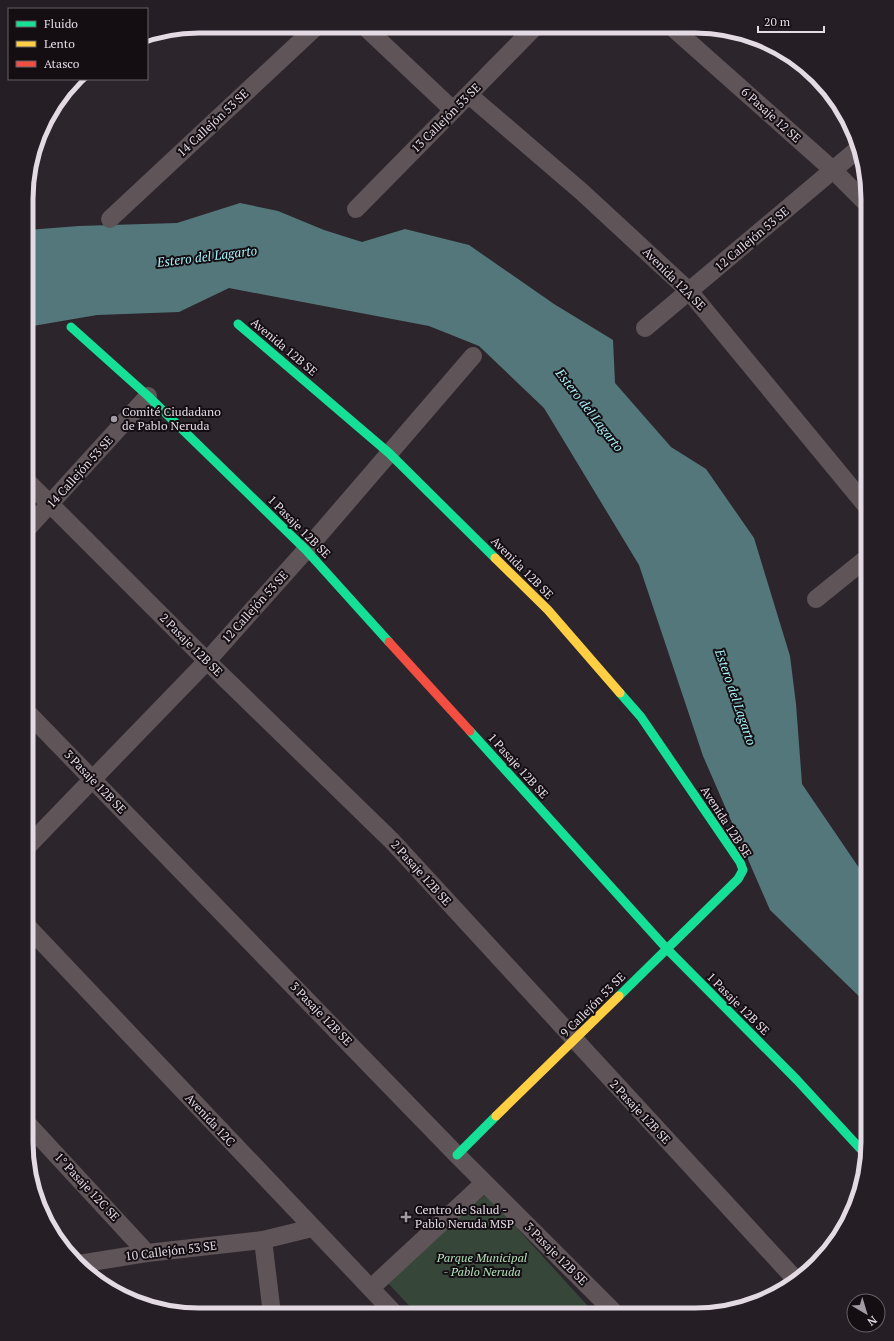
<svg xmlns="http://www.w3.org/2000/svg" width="894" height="1341" viewBox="0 0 894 1341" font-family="'PT Serif',serif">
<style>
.green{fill:#364739}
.water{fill:#53777b}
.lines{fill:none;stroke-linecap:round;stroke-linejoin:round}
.street{stroke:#5f5457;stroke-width:18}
.fast{stroke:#16e098;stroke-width:9}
.slow{stroke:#ffcf43;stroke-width:9}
.jam{stroke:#f24e42;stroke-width:9}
.poi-dot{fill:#a39ba3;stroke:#140e13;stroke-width:1.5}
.labels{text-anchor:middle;stroke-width:4;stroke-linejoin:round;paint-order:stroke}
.street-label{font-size:12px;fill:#e3dae3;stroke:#140e13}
.poi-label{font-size:12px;fill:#e3dae3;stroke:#140e13;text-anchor:start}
.park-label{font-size:12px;font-style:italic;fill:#b1e1b9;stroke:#140e13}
.water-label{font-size:13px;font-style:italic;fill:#a8f3fb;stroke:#140e13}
.rim{fill:none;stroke:#e3dae3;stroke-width:5}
</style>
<rect width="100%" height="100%" fill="#2c262c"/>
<path class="green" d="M486,1194L596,1315L417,1314L387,1282Z"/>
<path class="water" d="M240,203L278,211L324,230L362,242L405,229L469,245L554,304L613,340L615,383L671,447L706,469L754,538L790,656L796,704L802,784L868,881V1005L770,910L703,756L639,565L544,408L479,346L429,326L229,288L179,312L97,315L27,327V230L79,226L177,223Z"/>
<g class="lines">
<g class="street">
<path d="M364,26L453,110"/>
<path d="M672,27L834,171L868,205"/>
<path d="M469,95L582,192L689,291L868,508"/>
<path d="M356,209L535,27"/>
<path d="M110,219L317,26"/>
<path d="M645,328L858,149"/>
<path d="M27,481L207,661L392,841L797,1281"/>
<path d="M27,529L148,396"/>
<path d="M816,599L868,557"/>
<path d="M27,712L457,1155L617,1315"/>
<path d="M26,848L207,661L306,550L473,356"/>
<path d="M26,925L395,1314"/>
<path d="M26,1122L147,1253"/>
<path d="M263,1240L272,1314"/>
<path d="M79,1264L147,1253L263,1240L312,1228"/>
<path d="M371,1288L484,1183"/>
</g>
<g class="fast">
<path d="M238,324L389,453L495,558"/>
<path d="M71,327L148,396L306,550L389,642"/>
<path d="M470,731L667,949L797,1080L867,1156"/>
<path d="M619,996L738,879L743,870L740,862L641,717L620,693"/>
<path d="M457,1155L496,1116"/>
</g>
<g class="slow">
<path d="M495,558L548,610L620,693"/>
<path d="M496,1116L619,996"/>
</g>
<path class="jam" d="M389,642L470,731"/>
</g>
<g class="poi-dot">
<circle cx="114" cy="419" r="4"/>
<path d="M404 1211h4v4h4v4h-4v4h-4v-4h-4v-4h4z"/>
</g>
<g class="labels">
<g class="street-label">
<text transform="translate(771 115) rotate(42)" y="4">6 Pasaje 12 SE</text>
<text transform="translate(446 118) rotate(-45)" y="4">13 Callejón 53 SE</text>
<text transform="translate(213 123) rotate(-43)" y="4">14 Callejón 53 SE</text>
<text transform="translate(752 239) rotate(-40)" y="4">12 Callejón 53 SE</text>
<text transform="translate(674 279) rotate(45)" y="4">Avenida 12A SE</text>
<text transform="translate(284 347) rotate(40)" y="4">Avenida 12B SE</text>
<text transform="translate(80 472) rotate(-48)" y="4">14 Callejón 53 SE</text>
<text transform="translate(299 527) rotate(45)" y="4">1 Pasaje 12B SE</text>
<text transform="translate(522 568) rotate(45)" y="4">Avenida 12B SE</text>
<text transform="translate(255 607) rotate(-48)" y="4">12 Callejón 53 SE</text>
<text transform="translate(191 645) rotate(45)" y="4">2 Pasaje 12B SE</text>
<text transform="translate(518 766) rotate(48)" y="4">1 Pasaje 12B SE</text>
<text transform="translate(95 782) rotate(46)" y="4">3 Pasaje 12B SE</text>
<text transform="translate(726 822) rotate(57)" y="4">Avenida 12B SE</text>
<text transform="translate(421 873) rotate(48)" y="4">2 Pasaje 12B SE</text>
<text transform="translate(738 1004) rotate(45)" y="4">1 Pasaje 12B SE</text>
<text transform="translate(593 1005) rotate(-45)" y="4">9 Callejón 53 SE</text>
<text transform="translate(321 1014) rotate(46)" y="4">3 Pasaje 12B SE</text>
<text transform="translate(640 1112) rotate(47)" y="4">2 Pasaje 12B SE</text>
<text transform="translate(210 1120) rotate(47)" y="4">Avenida 12C</text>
<text transform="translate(87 1187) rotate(47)" y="4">1° Pasaje 12C SE</text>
<text transform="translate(171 1251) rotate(-7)" y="4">10 Callejón 53 SE</text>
<text transform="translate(556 1254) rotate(45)" y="4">3 Pasaje 12B SE</text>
</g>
<g class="poi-label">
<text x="122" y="416">Comité Ciudadano<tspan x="122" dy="14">de Pablo Neruda</tspan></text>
<text x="415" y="1214">Centro de Salud -<tspan x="415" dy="14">Pablo Neruda MSP</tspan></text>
</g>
<g class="park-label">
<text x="482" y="1262">Parque Municipal<tspan x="482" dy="14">- Pablo Neruda</tspan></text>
</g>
<g class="water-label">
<text transform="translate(207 256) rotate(-7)" y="5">Estero del Lagarto</text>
<text transform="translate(590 410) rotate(52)" y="5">Estero del Lagarto</text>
<text transform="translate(736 697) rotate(71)" y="5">Estero del Lagarto</text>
</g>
</g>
<path d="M0 0H894V1341H0ZM199 33H695A166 166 0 0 1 861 199V1142A166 166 0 0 1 695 1308H199A166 166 0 0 1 33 1142V199A166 166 0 0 1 199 33Z" fill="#251e24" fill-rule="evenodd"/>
<path class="rim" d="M199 33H695A166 166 0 0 1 861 199V1142A166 166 0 0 1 695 1308H199A166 166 0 0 1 33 1142V199A166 166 0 0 1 199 33Z"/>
<rect x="8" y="8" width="140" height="72" fill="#140e13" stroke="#676066"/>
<rect x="16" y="21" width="20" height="6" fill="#16e098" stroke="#676066"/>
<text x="44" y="28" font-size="12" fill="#e3dae3">Fluido</text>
<rect x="16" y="41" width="20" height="6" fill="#ffcf43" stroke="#676066"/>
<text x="44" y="48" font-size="12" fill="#e3dae3">Lento</text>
<rect x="16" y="61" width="20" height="6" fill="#f24e42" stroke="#676066"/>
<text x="44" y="68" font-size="12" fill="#e3dae3">Atasco</text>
<g transform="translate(866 1313) rotate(142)"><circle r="19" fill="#140e13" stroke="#676066"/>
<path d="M0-3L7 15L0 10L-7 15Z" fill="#a39ba3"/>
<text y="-6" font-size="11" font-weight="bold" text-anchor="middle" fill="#e3dae3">N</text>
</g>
<path d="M758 26v6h66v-6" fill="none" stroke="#e3dae3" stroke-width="2"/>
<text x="764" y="26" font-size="12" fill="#e3dae3" stroke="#140e13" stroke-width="3" paint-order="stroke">20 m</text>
</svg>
